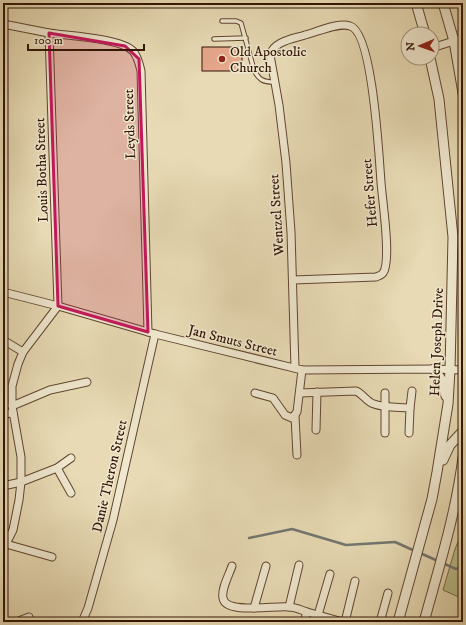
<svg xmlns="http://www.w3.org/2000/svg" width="466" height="625" viewBox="0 0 466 625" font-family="'IM FELL DW Pica',serif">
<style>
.green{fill:#babe8a;stroke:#766a48}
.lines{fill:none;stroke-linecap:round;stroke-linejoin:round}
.stream{stroke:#737671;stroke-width:2.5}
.building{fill:#e6a78b;stroke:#331505}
.service-casing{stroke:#604631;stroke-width:5.5}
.minor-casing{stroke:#604631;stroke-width:9}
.tertiary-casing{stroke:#604631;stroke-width:11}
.service{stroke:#efe7ce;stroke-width:3.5}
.minor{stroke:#efe7ce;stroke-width:7}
.tertiary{stroke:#efe7ce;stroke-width:9}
.marked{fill:#c2185b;fill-opacity:0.2;stroke:#c2185b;stroke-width:3;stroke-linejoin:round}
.poi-dot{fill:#8f2418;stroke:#efe7ce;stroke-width:1.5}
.labels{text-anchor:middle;stroke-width:3;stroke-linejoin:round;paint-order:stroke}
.poi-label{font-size:14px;fill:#331505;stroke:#efe7ce;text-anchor:start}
.street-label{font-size:14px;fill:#331505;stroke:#efe7ce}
</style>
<rect width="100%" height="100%" fill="#e7dab4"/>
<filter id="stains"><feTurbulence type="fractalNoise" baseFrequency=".005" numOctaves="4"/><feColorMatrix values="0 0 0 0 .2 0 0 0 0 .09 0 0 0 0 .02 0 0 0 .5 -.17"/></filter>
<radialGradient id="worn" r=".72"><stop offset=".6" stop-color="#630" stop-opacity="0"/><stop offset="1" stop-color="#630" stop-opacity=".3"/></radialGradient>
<path class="green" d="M463,530V599L443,590L455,549Z"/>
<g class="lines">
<g class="stream">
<path d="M249,538L292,529L346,545L395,542L415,551"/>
<path d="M420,553L456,569L463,567"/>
</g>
</g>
<rect class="building" x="202" y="47" width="40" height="24"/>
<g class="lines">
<defs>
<g id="service">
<path d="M222,21H236L241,23L254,70C259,80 263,82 274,82"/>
<path d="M214,39L246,38"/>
</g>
<g id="minor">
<path d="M3,24C18,27 33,30 49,33C68,36 120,38 133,51C138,57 139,63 141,71L148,332"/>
<path d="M432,48L463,38"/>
<path d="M293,280L376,277C378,276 382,275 383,273C392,261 382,199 381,182C379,158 373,32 350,26C338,22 317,32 305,35C293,39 274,41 270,55L279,105L286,163L291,232L295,368"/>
<path d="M3,292L58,306L155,334L302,370L434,369L463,370"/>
<path d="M3,340L23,352"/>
<path d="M255,393L273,398L285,415L292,418L297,412L302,370"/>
<path d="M300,393L356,391C363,394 367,402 374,404C385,408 399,407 410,408L409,433"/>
<path d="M12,406L50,390L87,382"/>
<path d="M410,408L412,391"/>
<path d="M3,414L13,413"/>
<path d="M295,416L297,455"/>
<path d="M316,430L317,392"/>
<path d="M385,433V393"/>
<path d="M57,468L71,493"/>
<path d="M3,486L21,482L57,468L71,458"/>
<path d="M6,544L52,557"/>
<path d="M3,550L13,530L19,500L21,482V457L12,406V386L18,364L23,352L58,306L49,33"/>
<path d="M232,566C229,575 221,589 223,598C225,615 277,605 289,607C295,607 301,610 307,612"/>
<path d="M289,607L299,565"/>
<path d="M254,608L266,566"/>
<path d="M318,615L330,574"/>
<path d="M3,621L10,622"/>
<path d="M16,622L29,617"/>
<path d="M82,622L88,608L113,520L155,334"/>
<path d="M304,622L307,612L343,622"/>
<path d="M345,622L355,581"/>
<path d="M380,622L388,593"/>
</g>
<g id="tertiary">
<path d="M416,3L425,34"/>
<path d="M443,3L454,41L463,93"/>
<path d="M434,369L441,379L446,396"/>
<path d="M443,460L450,445L463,431"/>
<path d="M398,622L432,499L437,472L448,404L450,370L453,237L439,99L430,58"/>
<path d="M424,622C439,567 456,513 463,457"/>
</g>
</defs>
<use href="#service" class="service-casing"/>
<use href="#minor" class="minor-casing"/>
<use href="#tertiary" class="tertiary-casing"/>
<use href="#service" class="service"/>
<use href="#minor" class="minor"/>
<use href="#tertiary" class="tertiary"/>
</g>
<path class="marked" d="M49,33L125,46L139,59L148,332L58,306Z"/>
<circle class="poi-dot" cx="222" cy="59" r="4"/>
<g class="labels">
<g class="poi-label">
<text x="230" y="56">Old Apostolic<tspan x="230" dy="16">Church</tspan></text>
</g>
<g class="street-label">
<text transform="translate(129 124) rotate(-92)" y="5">Leyds Street</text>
<text transform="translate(41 170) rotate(-92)" y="5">Louis Botha Street</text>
<text transform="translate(369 193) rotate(-95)" y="5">Hefer Street</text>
<text transform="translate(276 215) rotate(-94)" y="5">Wentzel Street</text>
<text transform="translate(233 340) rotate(14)" y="5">Jan Smuts Street</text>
<text transform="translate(436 342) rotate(-88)" y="5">Helen Joseph Drive</text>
<text transform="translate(109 476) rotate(-77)" y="5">Danie Theron Street</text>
</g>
</g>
<rect width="466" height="625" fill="none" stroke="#e7dab4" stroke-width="16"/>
<rect x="4" y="4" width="458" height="617" fill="none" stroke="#331505" stroke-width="2"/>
<rect x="8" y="8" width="450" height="609" fill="none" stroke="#331505"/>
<g transform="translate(420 46) rotate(268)"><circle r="19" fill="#efe7ce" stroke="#a4937e"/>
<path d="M0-3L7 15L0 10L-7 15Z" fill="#8f2418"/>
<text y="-6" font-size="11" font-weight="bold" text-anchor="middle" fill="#331505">N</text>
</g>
<path d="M28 44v6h116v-6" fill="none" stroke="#331505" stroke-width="2"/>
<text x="34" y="44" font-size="12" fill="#331505" stroke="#efe7ce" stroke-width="3" paint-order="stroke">100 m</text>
<rect width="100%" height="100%" filter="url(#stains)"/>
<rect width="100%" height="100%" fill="url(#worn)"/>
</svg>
